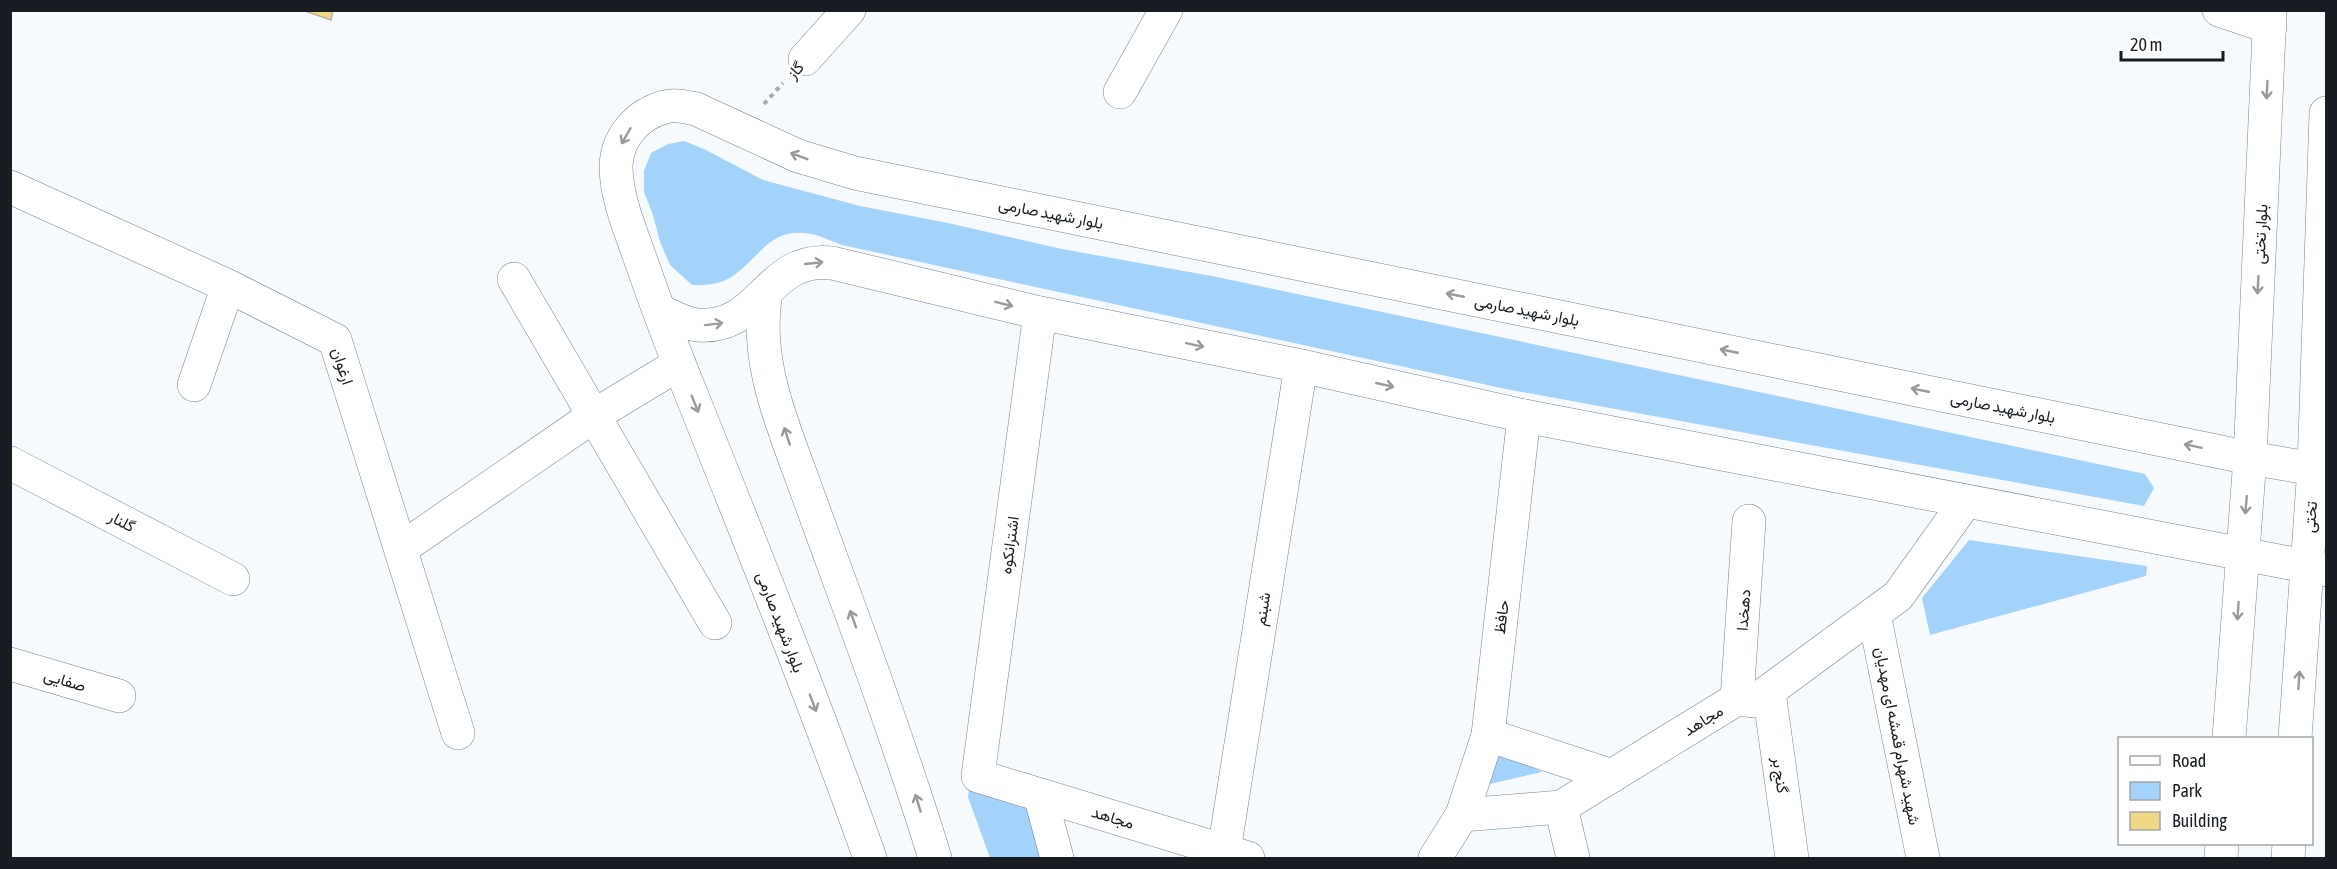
<svg xmlns="http://www.w3.org/2000/svg" width="2337" height="869" viewBox="0 0 2337 869" font-family="'Asap Condensed',Vazirmatn,sans-serif">
<style>
.green{fill:#a3d2fa}
.building{fill:#f0d885;stroke:#bbb5a1;stroke-width:1.5}
.lines{fill:none;stroke-linecap:round;stroke-linejoin:round}
.minor-casing{stroke:#738391;stroke-width:34}
.secondary-casing{stroke:#738391;stroke-width:34}
.path{stroke:#a7acb0;stroke-width:4;stroke-dasharray:4.5 4.5;stroke-linecap:butt}
.minor{stroke:#fff;stroke-width:33}
.secondary{stroke:#fff;stroke-width:33}
.oneway{stroke:#97999c}
.labels{text-anchor:middle;stroke-width:6;stroke-linejoin:round;paint-order:stroke}
.street-label{font-size:16px;fill:#171d23;stroke:#fff}
</style>
<rect width="100%" height="100%" fill="#f6fafd"/>
<g class="green">
<path d="M684,141L704,149L763,180L860,206L948,223L1062,249L1217,277L2145,474L2154,488L2144,506L1506,389L842,245C834,242 825,238 816,235C768,223 761,260 728,279C716,285 705,285 692,285L670,265L660,242L653,215L644,192V171L651,153L668,144Z"/>
<path d="M1969,540L2147,566L2146,576L1930,635L1922,598Z"/>
<path d="M1497,750L1542,772L1485,785Z"/>
<path d="M970,781L1024,797L1047,858H990L968,797Z"/>
</g>
<path class="building" d="M302,10H333L331,20Z"/>
<g class="lines">
<defs>
<g id="minor">
<path d="M2219,10L2270,27"/>
<path d="M805,59L849,10"/>
<path d="M1120,92L1166,10"/>
<path d="M10,187L228,286L335,340L458,733"/>
<path d="M514,279L715,623"/>
<path d="M1040,313L978,776L1248,858"/>
<path d="M194,385L228,286"/>
<path d="M10,463L233,579"/>
<path d="M402,548L595,415L679,364"/>
<path d="M1874,614L1923,858"/>
<path d="M10,664L119,696"/>
<path d="M1769,692L1792,858"/>
<path d="M1737,699L1749,521"/>
<path d="M1488,735L1612,776"/>
<path d="M1040,795L1057,858"/>
<path d="M1561,807L1573,858"/>
<path d="M1462,815L1488,735L1524,416"/>
<path d="M1224,851L1301,366"/>
<path d="M1435,858L1462,815L1561,807L1737,699L1755,701L1898,596L1966,501"/>
</g>
<g id="secondary">
<path d="M766,292C754,358 781,421 803,481C817,520 831,558 845,596C877,683 908,770 935,858"/>
<path d="M659,310C671,316 684,324 698,325C762,330 767,255 832,263L1040,313L1301,366L1524,416L2326,570"/>
<path d="M2229,738L2250,458L2270,10"/>
<path d="M2295,738L2314,468L2326,113"/>
<path d="M870,858C816,706 756,556 696,406C676,357 657,307 640,258C630,229 616,197 616,166C617,137 638,114 665,107C675,104 686,107 696,109L798,156L855,173L2250,458L2326,471"/>
<path d="M2221,858L2222,844"/>
<path d="M2288,858L2289,844"/>
</g>
</defs>
<use href="#minor" class="minor-casing"/>
<use href="#secondary" class="secondary-casing"/>
<path class="path" d="M764,104L783,83"/>
<use href="#minor" class="minor"/>
<use href="#secondary" class="secondary"/>
</g>
<defs><path id="oneway-shaft" d="M-6 0H5M1.5-3L5.5 0L1.5 3" fill="none" stroke-width="1.6" stroke-linecap="round" stroke-linejoin="round" transform="scale(1.5)"/></defs>
<g class="oneway">
<use href="#oneway-shaft" transform="translate(2267 90) rotate(93)"/>
<use href="#oneway-shaft" transform="translate(626 136) rotate(120)"/>
<use href="#oneway-shaft" transform="translate(799 156) rotate(-159)"/>
<use href="#oneway-shaft" transform="translate(814 263) rotate(-6)"/>
<use href="#oneway-shaft" transform="translate(2258 285) rotate(93)"/>
<use href="#oneway-shaft" transform="translate(1455 295) rotate(-169)"/>
<use href="#oneway-shaft" transform="translate(1004 304) rotate(14)"/>
<use href="#oneway-shaft" transform="translate(714 324) rotate(-7)"/>
<use href="#oneway-shaft" transform="translate(1195 345) rotate(12)"/>
<use href="#oneway-shaft" transform="translate(1729 351) rotate(-169)"/>
<use href="#oneway-shaft" transform="translate(1385 385) rotate(13)"/>
<use href="#oneway-shaft" transform="translate(1920 390) rotate(-169)"/>
<use href="#oneway-shaft" transform="translate(695 404) rotate(68)"/>
<use href="#oneway-shaft" transform="translate(787 436) rotate(-108)"/>
<use href="#oneway-shaft" transform="translate(2193 446) rotate(-168)"/>
<use href="#oneway-shaft" transform="translate(2246 505) rotate(95)"/>
<use href="#oneway-shaft" transform="translate(2238 611) rotate(94)"/>
<use href="#oneway-shaft" transform="translate(853 619) rotate(-110)"/>
<use href="#oneway-shaft" transform="translate(2299 680) rotate(-86)"/>
<use href="#oneway-shaft" transform="translate(813 703) rotate(69)"/>
<use href="#oneway-shaft" transform="translate(918 803) rotate(-107)"/>
</g>
<g class="labels">
<g class="street-label">
<text transform="translate(795 70) rotate(-48)" y="6">گاز</text>
<text transform="translate(1051 213) rotate(11)" y="6">بلوار شهید صارمی</text>
<text transform="translate(2260 234) rotate(-87)" y="6">بلوار تختی</text>
<text transform="translate(1527 310) rotate(11)" y="6">بلوار شهید صارمی</text>
<text transform="translate(343 366) rotate(72)" y="6">ارغوان</text>
<text transform="translate(2003 407) rotate(11)" y="6">بلوار شهید صارمی</text>
<text transform="translate(2310 517) rotate(-86)" y="6">تختی</text>
<text transform="translate(122 521) rotate(28)" y="6">گلنار</text>
<text transform="translate(1009 545) rotate(-82)" y="6">اشترانکوه</text>
<text transform="translate(1262 609) rotate(-81)" y="6">شبنم</text>
<text transform="translate(1743 610) rotate(-86)" y="6">دهخدا</text>
<text transform="translate(1501 617) rotate(-83)" y="6">حافظ</text>
<text transform="translate(781 622) rotate(69)" y="6">بلوار شهید صارمی</text>
<text transform="translate(65 680) rotate(17)" y="6">صفایی</text>
<text transform="translate(1703 720) rotate(-32)" y="6">مجاهد</text>
<text transform="translate(1898 736) rotate(79)" y="6">شهید شهرام قمشه ای مهدیان</text>
<text transform="translate(1781 775) rotate(82)" y="6">گنج بر</text>
<text transform="translate(1113 817) rotate(17)" y="6">مجاهد</text>
</g>
</g>
<rect width="2337" height="869" fill="none" stroke="#171d23" stroke-width="24"/>
<rect x="2118" y="737" width="195" height="108" fill="#ffffff" stroke="#a2a5a7" stroke-width="1.5"/>
<rect x="2130" y="756" width="30" height="9" fill="#ffffff" stroke="#a2a5a7" stroke-width="1.5"/>
<text x="2172" y="767" font-size="18" fill="#171d23">Road</text>
<rect x="2130" y="782" width="30" height="18" fill="#a3d2fa" stroke="#a2a5a7" stroke-width="1.5"/>
<text x="2172" y="797" font-size="18" fill="#171d23">Park</text>
<rect x="2130" y="812" width="30" height="18" fill="#f0d885" stroke="#a2a5a7" stroke-width="1.5"/>
<text x="2172" y="827" font-size="18" fill="#171d23">Building</text>
<path d="M2121 51v9h102v-9" fill="none" stroke="#171d23" stroke-width="3"/>
<text x="2130" y="51" font-size="18" fill="#171d23" stroke="#ffffff" stroke-width="4.5" paint-order="stroke">20 m</text>
</svg>
